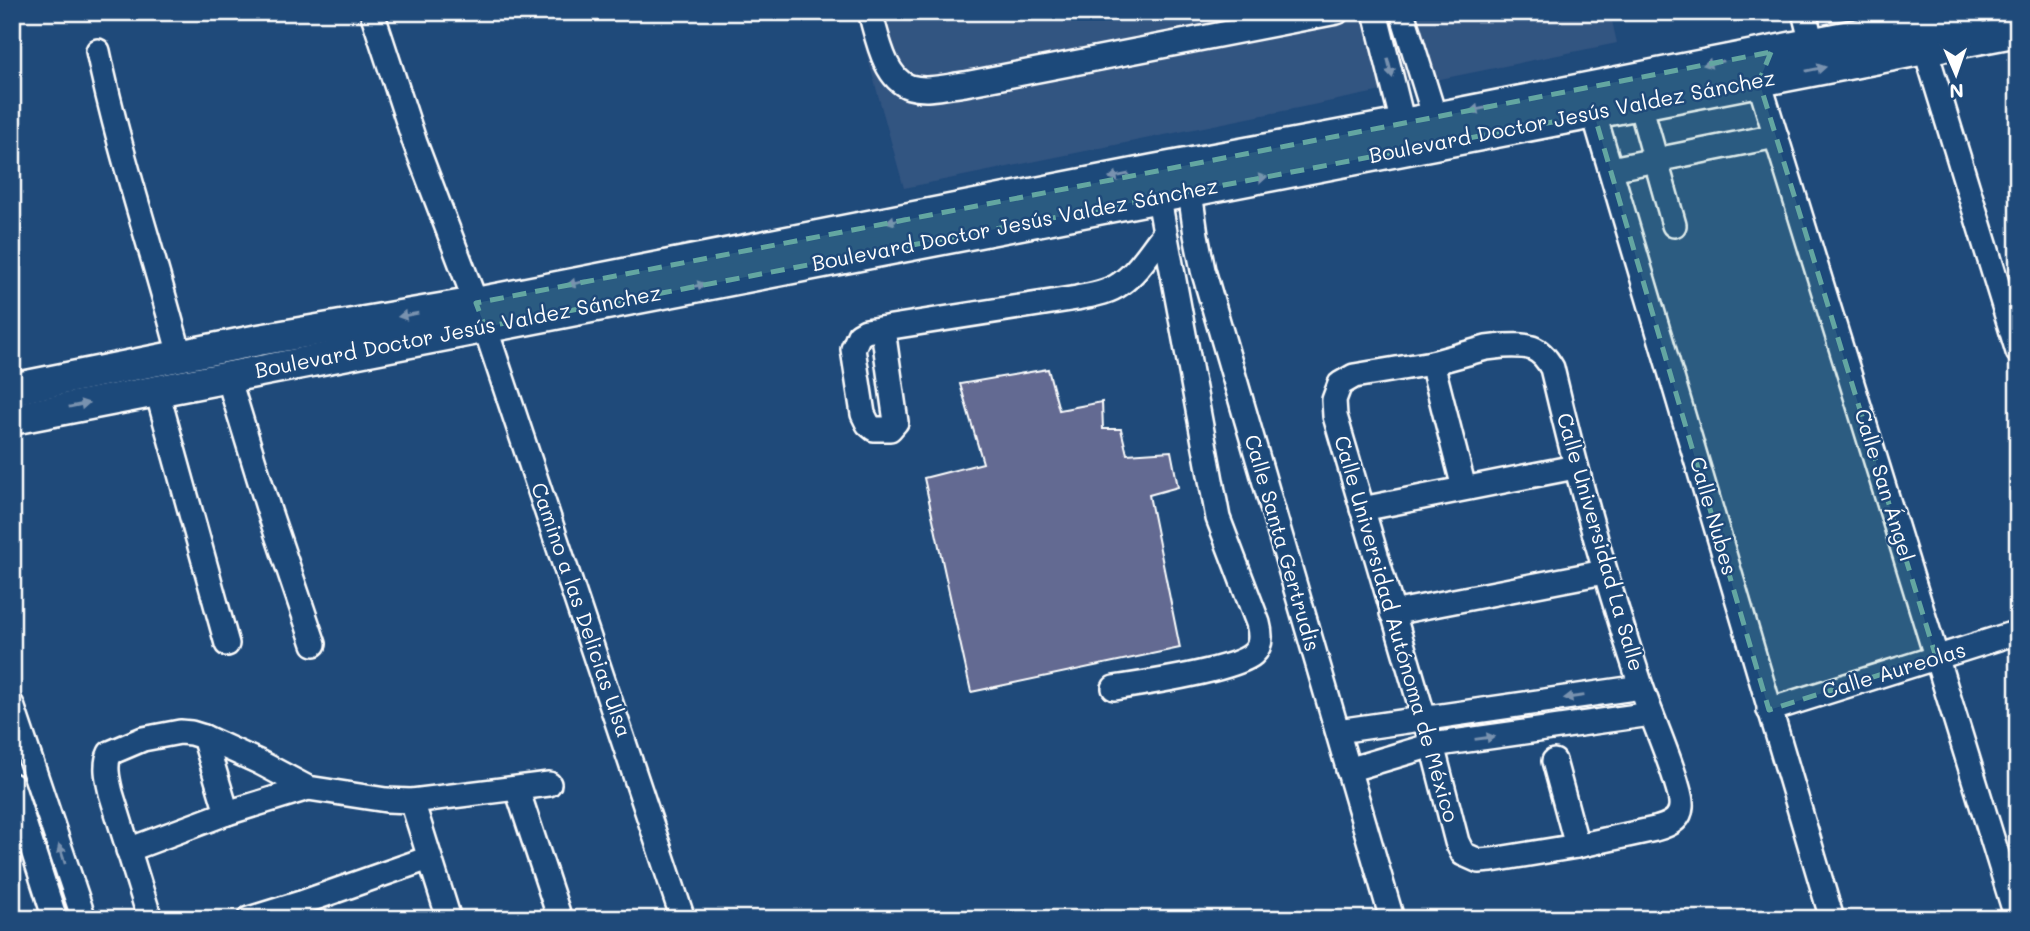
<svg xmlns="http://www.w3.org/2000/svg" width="2030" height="931" viewBox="0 0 2030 931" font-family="Mali,sans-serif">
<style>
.built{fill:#335481}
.building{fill:#636b92;stroke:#fff;stroke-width:2}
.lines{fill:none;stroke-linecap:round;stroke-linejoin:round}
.minor-casing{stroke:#fff;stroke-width:28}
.major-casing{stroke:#fff;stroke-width:35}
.minor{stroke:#1f4a7a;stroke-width:23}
.major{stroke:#1f4a7a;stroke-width:30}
.oneway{fill:#7992af}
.marked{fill:#63a6a1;fill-opacity:0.2;stroke:#63a6a1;stroke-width:5;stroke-dasharray:14 9;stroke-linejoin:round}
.labels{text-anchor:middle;stroke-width:5;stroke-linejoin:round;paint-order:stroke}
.street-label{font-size:21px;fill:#fff;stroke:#1f4a7a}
</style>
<rect width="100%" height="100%" fill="#1f4a7a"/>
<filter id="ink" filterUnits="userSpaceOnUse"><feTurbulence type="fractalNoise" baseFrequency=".0143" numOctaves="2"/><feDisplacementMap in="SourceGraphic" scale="14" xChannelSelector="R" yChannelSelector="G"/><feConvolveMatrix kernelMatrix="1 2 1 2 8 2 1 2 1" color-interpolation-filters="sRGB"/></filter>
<g filter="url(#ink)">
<path class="built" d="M855,12H1610L1617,43L904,188Z"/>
<path class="building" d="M1048,369L1059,410L1102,402L1103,429H1121L1127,454L1171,451L1178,487L1149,495L1180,648L971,692L924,478L983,463L960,384Z"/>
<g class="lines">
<defs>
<g id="minor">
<path d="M372,12L415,143L485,327L683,919"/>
<path d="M870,12C877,35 884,79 910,87C927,92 948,86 965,84L1337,12"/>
<path d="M1375,12L1403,124"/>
<path d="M1402,12L1435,118"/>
<path d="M1804,12L1812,44"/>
<path d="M1925,48L2018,352"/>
<path d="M98,51C119,154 154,254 180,356"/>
<path d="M1765,65L1760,79L1762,91L2017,919"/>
<path d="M1640,104L1674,225"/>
<path d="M1594,114L1832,919"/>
<path d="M1611,169L1776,136"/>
<path d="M1188,177L1196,235L1203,270L1392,919"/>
<path d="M883,329L896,422L890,429H874L868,424L863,414L853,349L859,335L866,331L1077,298C1091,295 1108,293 1120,284C1138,272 1150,251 1164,234"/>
<path d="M1503,346C1528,345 1539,345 1552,368C1577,475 1606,581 1641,686C1652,718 1666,749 1676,781C1678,789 1682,798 1681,807C1680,821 1667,826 1655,829L1577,846L1492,860L1479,861L1470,857L1463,854L1457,842L1432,745L1335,416L1334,400L1340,384L1354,376L1432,363L1486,348Z"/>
<path d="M1432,363L1464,488"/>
<path d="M228,377L269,511L314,644"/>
<path d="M157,391L227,644"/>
<path d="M1362,509L1575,467"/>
<path d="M1392,613L1604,572"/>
<path d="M1114,688C1141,684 1235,670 1253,654C1262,646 1261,634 1258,623L1218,518L1156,183"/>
<path d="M12,705L84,919"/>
<path d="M1769,710L2018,632"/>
<path d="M1338,731L1641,687"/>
<path d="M204,737L227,813"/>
<path d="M1554,761L1577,846"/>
<path d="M1348,770L1432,745L1651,714"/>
<path d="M12,785L55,919"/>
<path d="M517,789L560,919"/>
<path d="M412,801L449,919"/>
<path d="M128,850L227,813L308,788"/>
<path d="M150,919L111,793C108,780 104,765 110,753L143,739L180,732L191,733L204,737L259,762L308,788L386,800L412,801L549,784"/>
<path d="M249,919L301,903L429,858"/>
</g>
<g id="major">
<path d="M12,389L259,340L476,303L1154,170L1435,118L1972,12"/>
<path d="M12,419L2018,31"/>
</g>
</defs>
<use href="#minor" class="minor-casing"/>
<use href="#major" class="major-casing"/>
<use href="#minor" class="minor"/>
<use href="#major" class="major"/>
</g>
<defs><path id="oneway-solid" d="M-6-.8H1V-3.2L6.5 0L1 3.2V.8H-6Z" transform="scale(1.75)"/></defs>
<g class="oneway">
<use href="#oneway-solid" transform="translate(1713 63) rotate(169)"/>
<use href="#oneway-solid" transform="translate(1390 68) rotate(76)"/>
<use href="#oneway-solid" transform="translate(1816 69) rotate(-11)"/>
<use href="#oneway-solid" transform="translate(1480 109) rotate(169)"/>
<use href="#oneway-solid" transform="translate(1119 176) rotate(169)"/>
<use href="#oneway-solid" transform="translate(1257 179) rotate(-11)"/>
<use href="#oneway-solid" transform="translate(896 220) rotate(169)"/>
<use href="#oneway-solid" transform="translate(577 283) rotate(169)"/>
<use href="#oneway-solid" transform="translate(696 286) rotate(-11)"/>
<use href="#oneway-solid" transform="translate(408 315) rotate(170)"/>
<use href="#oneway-solid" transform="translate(79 405) rotate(-11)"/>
<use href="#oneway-solid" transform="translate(1574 697) rotate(172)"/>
<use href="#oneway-solid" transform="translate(1485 738) rotate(-8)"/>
<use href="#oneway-solid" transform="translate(62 854) rotate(-108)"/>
</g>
</g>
<path class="marked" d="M1771,52L1760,79L1762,91L1936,657L1769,710L1594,114L485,327L476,303Z"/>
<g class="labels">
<g class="street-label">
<text transform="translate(1572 117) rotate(-11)" y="7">Boulevard Doctor Jesús Valdez Sánchez</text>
<text transform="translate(1015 225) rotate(-11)" y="7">Boulevard Doctor Jesús Valdez Sánchez</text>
<text transform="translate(458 332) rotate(-11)" y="7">Boulevard Doctor Jesús Valdez Sánchez</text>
<text transform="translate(1884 485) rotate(73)" y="7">Calle San Ángel</text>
<text transform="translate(1713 516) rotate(74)" y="7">Calle Nubes</text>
<text transform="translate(1600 542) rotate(74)" y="7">Calle Universidad La Salle</text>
<text transform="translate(1282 543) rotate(74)" y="7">Calle Santa Gertrudis</text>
<text transform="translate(581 610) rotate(71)" y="7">Camino a las Delicias Ulsa</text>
<text transform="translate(1396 629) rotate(74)" y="7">Calle Universidad Autónoma de México</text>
<text transform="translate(1894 671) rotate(-17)" y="7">Calle Aureolas</text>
</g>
</g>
<rect width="2030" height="931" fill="none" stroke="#1f4a7a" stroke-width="42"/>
<rect x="21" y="21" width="1988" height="889" fill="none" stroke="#fff" stroke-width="2.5" filter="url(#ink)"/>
<g transform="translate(1956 74) rotate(178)" stroke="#1f4a7a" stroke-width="5" paint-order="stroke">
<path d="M0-5L12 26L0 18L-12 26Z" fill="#ffffff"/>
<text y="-10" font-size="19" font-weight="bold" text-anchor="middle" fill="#ffffff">N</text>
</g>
</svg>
